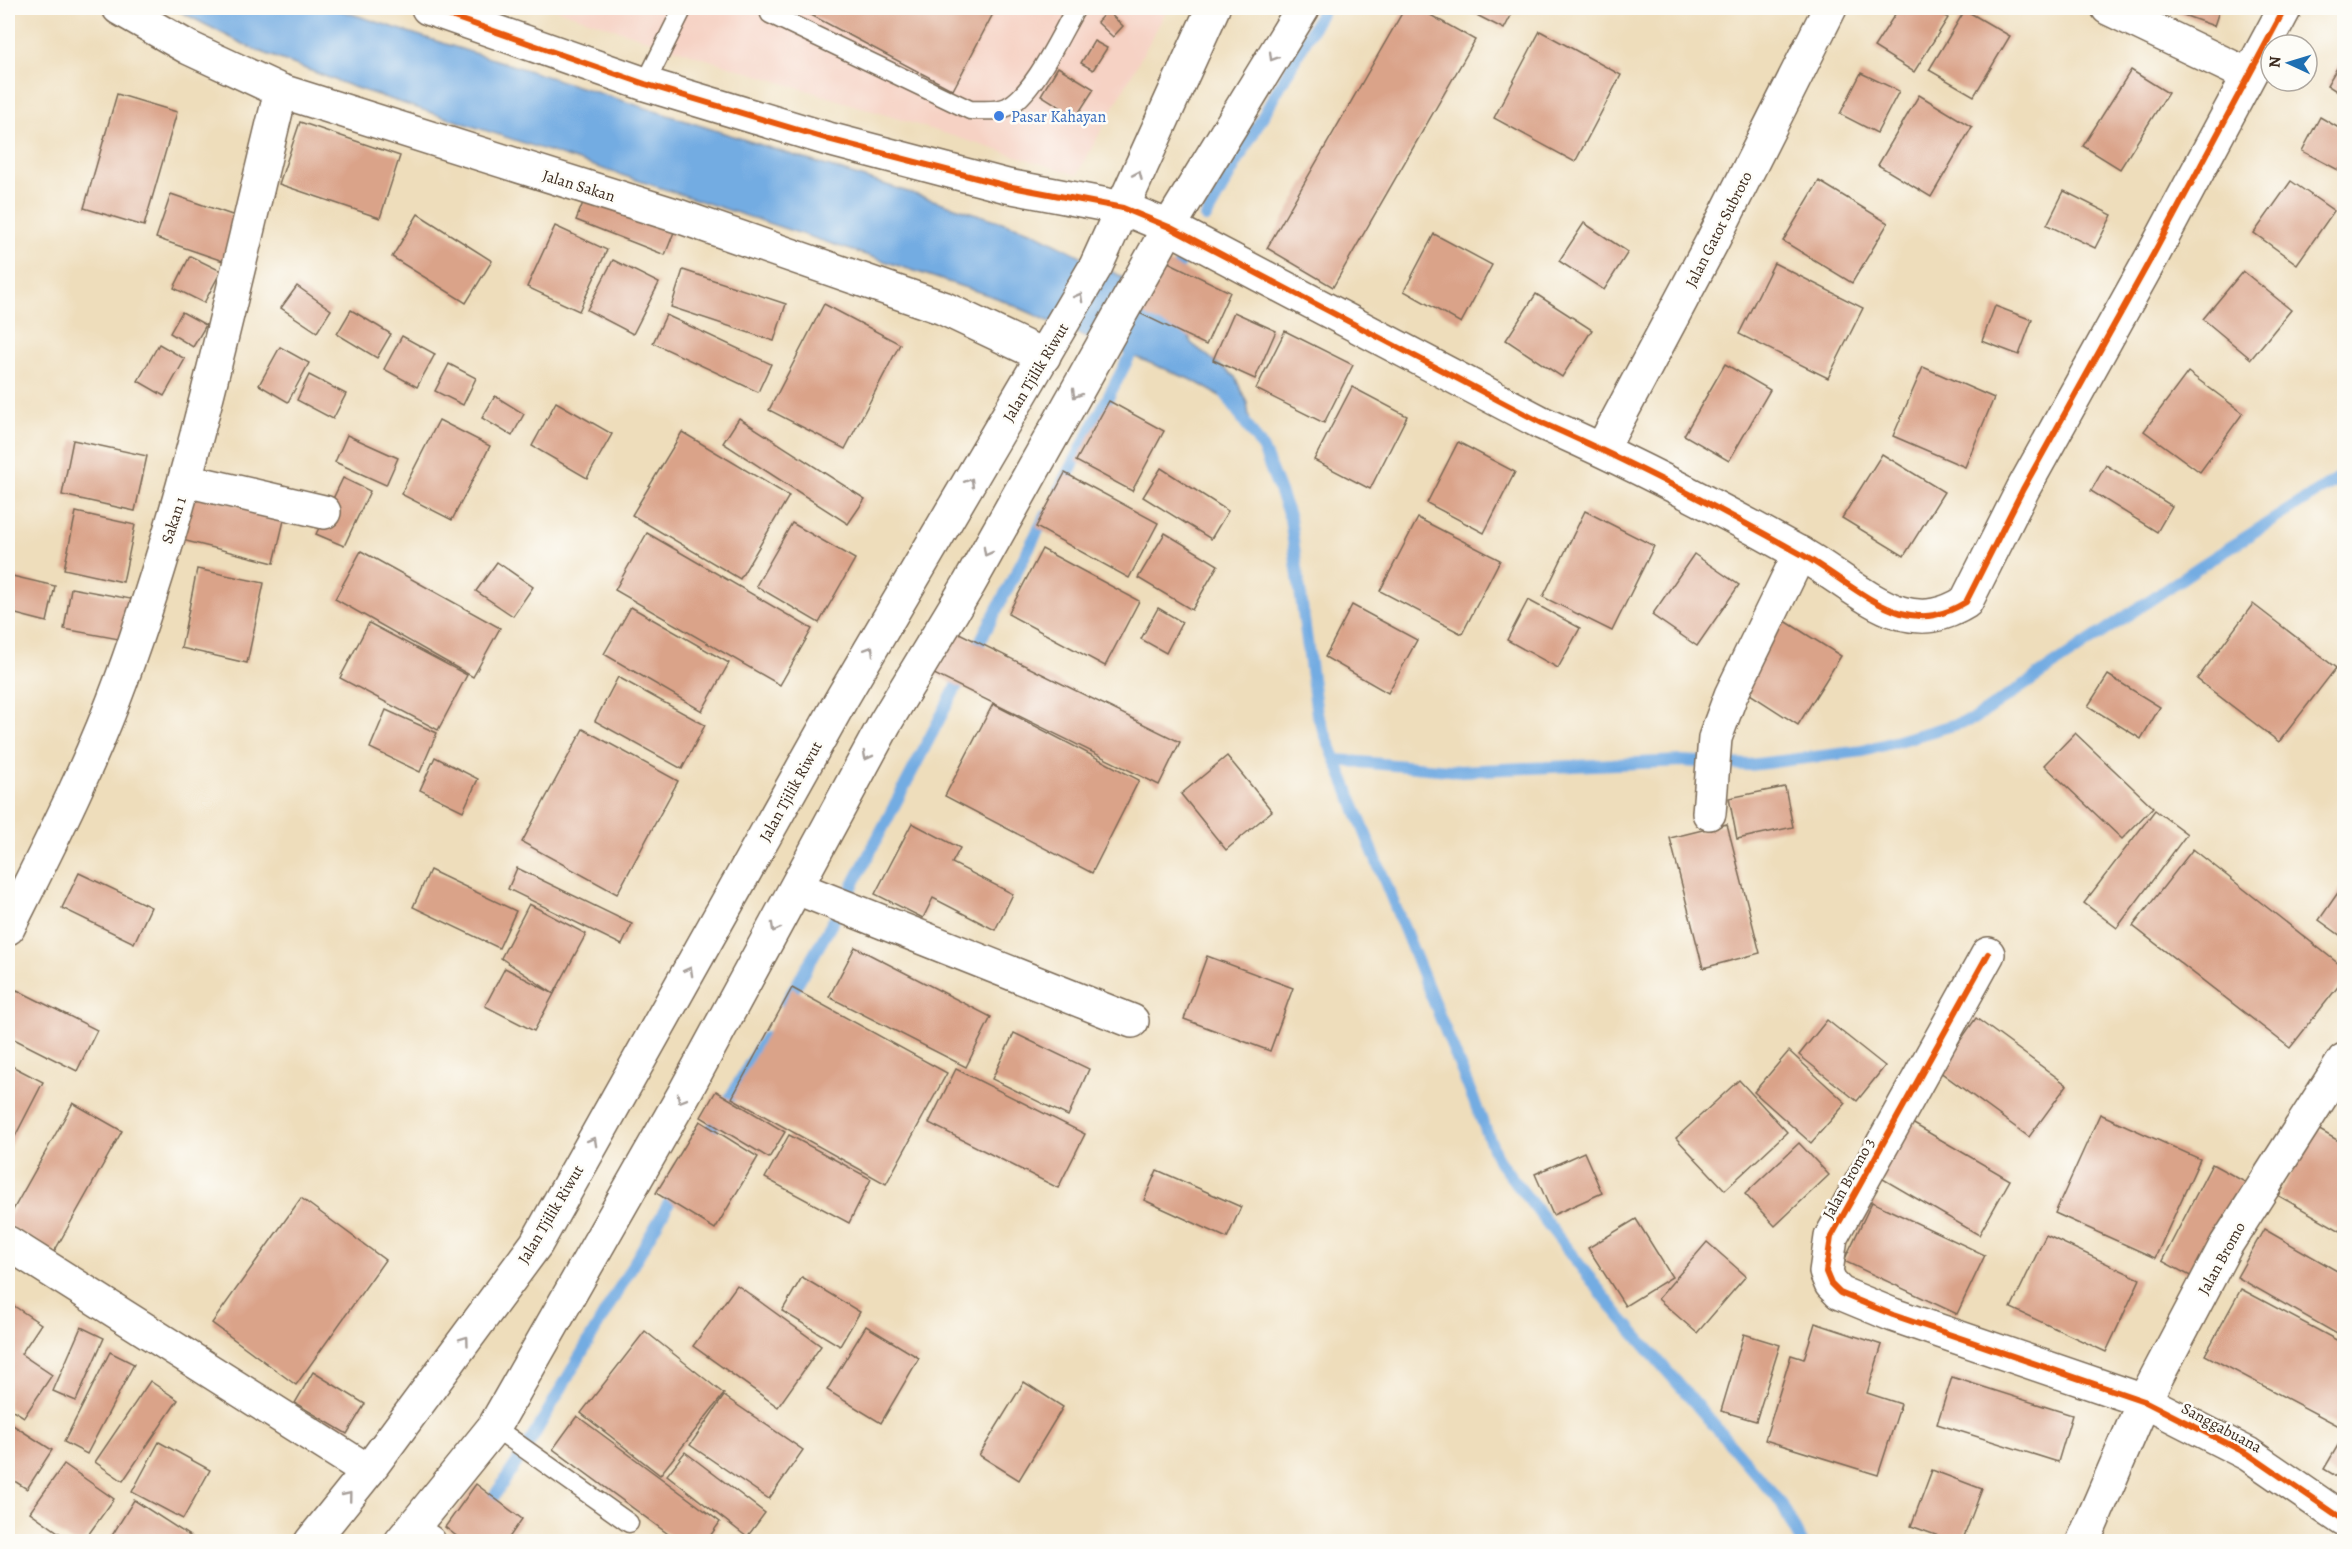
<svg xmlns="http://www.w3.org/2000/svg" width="2352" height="1549" viewBox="0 0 2352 1549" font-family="Alegreya,serif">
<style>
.built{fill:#f6d2c4}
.water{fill:#73ace2;stroke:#576b80;stroke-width:1.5}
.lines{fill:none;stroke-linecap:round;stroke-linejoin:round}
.stream{stroke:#73ace2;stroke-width:12}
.building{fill:#daa389}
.service-casing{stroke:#7a6955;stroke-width:21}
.minor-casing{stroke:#7a6955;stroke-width:36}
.tertiary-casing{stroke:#7a6955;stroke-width:36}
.trunk-casing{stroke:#7a6955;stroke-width:36}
.service{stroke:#fff;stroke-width:18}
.minor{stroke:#fff;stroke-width:33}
.tertiary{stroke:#fff;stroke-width:33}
.trunk{stroke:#fff;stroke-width:33}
.cycleway-casing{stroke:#fdfcf7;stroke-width:10}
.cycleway{stroke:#e8590c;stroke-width:6}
.oneway{stroke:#a79f9a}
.shop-dot{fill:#3f7fe0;stroke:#fdfcf7;stroke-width:2}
.labels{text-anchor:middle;stroke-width:5;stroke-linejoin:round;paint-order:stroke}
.shop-label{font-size:16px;fill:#366cbe;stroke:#fdfcf7;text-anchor:start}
.street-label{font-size:16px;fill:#3b2a1e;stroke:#fdfcf7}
</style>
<rect width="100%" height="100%" fill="#fdfcf7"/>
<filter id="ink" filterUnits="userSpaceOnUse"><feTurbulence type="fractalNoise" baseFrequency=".0167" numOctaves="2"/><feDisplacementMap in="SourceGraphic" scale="12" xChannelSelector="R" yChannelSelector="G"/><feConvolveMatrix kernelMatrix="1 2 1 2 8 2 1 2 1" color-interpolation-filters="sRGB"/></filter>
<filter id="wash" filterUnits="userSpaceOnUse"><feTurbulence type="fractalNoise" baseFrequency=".008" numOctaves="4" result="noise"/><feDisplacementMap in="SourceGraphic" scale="24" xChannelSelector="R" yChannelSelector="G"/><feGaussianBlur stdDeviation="1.35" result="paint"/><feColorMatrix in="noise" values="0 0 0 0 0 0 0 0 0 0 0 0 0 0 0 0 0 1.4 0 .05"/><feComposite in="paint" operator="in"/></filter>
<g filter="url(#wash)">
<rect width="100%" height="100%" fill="#edb"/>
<path class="built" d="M552,8H1168L1077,175L700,57Z"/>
<path class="water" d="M173,8H333L1033,232L1180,306L1191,343L1235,377L1247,403L1251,430L1234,404L1194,381L1062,327L997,298L353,87L251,48Z"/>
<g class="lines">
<g class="stream">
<path d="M1206,217L1324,8"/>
<path d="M1171,280L1183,258"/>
<path d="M1225,393L1263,449L1290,518L1317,714L1498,1160L1617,1313L1781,1503L1801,1542"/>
<path d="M1060,489L1138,340"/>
<path d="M972,657L1046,515"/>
<path d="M1337,760L1460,771L1682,761L1749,765L1863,751L1974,719L2202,565L2344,475"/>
<path d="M786,1003L842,906L964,672"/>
<path d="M704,1142L765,1038"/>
<path d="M484,1511L526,1449L677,1189"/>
</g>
</g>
<g id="blocks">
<g class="building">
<path d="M798,8H996L953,90Z"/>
<path d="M1405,8H1418L1475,40L1333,287L1267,248Z"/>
<path d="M1463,8H1515L1504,29Z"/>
<path d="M1899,8H1931L1948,18L1914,72L1874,47Z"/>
<path d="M2164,8H2220L2214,26Z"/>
<path d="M1965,10L2010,36L1974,96L1929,70Z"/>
<path d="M1107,11L1123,26L1113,37L1097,22Z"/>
<path d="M1540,31L1621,75L1575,162L1494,118Z"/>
<path d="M1094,41L1107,48L1093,70L1081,63Z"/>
<path d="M2344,56V96L2327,85Z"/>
<path d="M1058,67L1094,89L1076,117L1041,95Z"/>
<path d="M2131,70L2168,93L2120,169L2083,146Z"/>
<path d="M1861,73L1899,91L1877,133L1840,114Z"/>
<path d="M117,94L177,112L144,226L84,208Z"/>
<path d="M1919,95L1972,127L1931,197L1878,165Z"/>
<path d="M2320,117L2344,131V173L2302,151Z"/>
<path d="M300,122L400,156L380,218L279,184Z"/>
<path d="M1819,181L1888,223L1852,283L1783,241Z"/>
<path d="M2291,181L2334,211L2297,264L2254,233Z"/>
<path d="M2064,191L2112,215L2095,248L2047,225Z"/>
<path d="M587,193L676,227L665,255L576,220Z"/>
<path d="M171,194L238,217L223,261L156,238Z"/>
<path d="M418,214L492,261L466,303L392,257Z"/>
<path d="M1584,223L1628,252L1604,290L1559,261Z"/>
<path d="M555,226L607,250L579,311L527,287Z"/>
<path d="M1434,234L1492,265L1461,323L1404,291Z"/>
<path d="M190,256L221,271L204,303L174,288Z"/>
<path d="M1162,259L1230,292L1206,345L1137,312Z"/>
<path d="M613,260L659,283L633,334L587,310Z"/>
<path d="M1774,263L1863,308L1828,378L1739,334Z"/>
<path d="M683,270L786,304L774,341L671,307Z"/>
<path d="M2243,271L2291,310L2251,359L2203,319Z"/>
<path d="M297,286L331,310L317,332L281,308Z"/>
<path d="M1536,294L1592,330L1562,377L1506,340Z"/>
<path d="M824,304L900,344L845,449L769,410Z"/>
<path d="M1995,306L2032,320L2019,355L1982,341Z"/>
<path d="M351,310L391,334L377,358L337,334Z"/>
<path d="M182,312L206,325L193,347L170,333Z"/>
<path d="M1234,312L1276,331L1255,379L1213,360Z"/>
<path d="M666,315L771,364L758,392L653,343Z"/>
<path d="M1285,331L1353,365L1324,423L1256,389Z"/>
<path d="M402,336L435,354L417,387L384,369Z"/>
<path d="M159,344L185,359L164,396L138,381Z"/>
<path d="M280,347L309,363L288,402L259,385Z"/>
<path d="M449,364L476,378L463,405L435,391Z"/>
<path d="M1725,364L1770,390L1729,461L1684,435Z"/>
<path d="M1923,367L1994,398L1965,467L1893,436Z"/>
<path d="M2188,372L2243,413L2200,472L2144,431Z"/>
<path d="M309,375L346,394L333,419L297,400Z"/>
<path d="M1352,387L1407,416L1370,489L1314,460Z"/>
<path d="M495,396L524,414L512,436L482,418Z"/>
<path d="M1109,401L1164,431L1132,491L1076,461Z"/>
<path d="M556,402L612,434L587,478L532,446Z"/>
<path d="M739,418L865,499L848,524L723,443Z"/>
<path d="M439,420L490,446L452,520L401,494Z"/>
<path d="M682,432L789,496L740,579L632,515Z"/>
<path d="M347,435L398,458L386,485L335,462Z"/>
<path d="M73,440L147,456L135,511L62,495Z"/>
<path d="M1458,442L1515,472L1484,533L1427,503Z"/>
<path d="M1882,454L1944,492L1904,556L1842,518Z"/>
<path d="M2106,465L2172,506L2157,532L2091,491Z"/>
<path d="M1161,468L1228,511L1211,539L1143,497Z"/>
<path d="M1065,473L1158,523L1129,578L1036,527Z"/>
<path d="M343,478L370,491L344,546L316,534Z"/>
<path d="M186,491L285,516L274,563L174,538Z"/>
<path d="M1585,511L1654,546L1612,631L1543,597Z"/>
<path d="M76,512L135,525L123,582L64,569Z"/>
<path d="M1418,518L1500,560L1462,634L1380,591Z"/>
<path d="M792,523L855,559L819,623L756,586Z"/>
<path d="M647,533L812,629L780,685L615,590Z"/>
<path d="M1165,533L1218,565L1192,610L1138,578Z"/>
<path d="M1042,549L1139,601L1105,666L1008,614Z"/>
<path d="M361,551L500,628L473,677L335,599Z"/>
<path d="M1694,554L1739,585L1697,646L1652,615Z"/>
<path d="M497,562L533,587L513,616L476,591Z"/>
<path d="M197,569L264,583L247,663L181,648Z"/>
<path d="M8,575L55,586L47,622L8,612Z"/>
<path d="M71,588L131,599L124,640L64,629Z"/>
<path d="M1528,600L1580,628L1558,668L1507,640Z"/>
<path d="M2253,604L2336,668L2279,742L2197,679Z"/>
<path d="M1352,605L1417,640L1388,693L1325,657Z"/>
<path d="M631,607L729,663L702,711L604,654Z"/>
<path d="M1158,608L1182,622L1166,653L1141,639Z"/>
<path d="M1782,619L1841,656L1798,725L1739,687Z"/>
<path d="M369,623L467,675L438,730L340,678Z"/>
<path d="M953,630L1180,742L1159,785L932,673Z"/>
<path d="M2108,675L2160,707L2141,739L2088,706Z"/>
<path d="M618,677L705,725L682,769L595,721Z"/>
<path d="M993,704L1139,780L1092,873L945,796Z"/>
<path d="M386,710L437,733L420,772L370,748Z"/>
<path d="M583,729L678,781L617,894L522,842Z"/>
<path d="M2075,733L2153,807L2122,839L2044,765Z"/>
<path d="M1227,756L1272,811L1226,850L1181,794Z"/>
<path d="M435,757L478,779L463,811L420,790Z"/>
<path d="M1785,787L1793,827L1737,839L1729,798Z"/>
<path d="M2155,810L2187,834L2117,928L2084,903Z"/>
<path d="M912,823L960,848L952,863L1013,894L995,930L933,898L923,918L875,894Z"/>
<path d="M1727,824L1760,953L1703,968L1670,838Z"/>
<path d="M2193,849L2344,968V979L2290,1048L2133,926Z"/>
<path d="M517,868L632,924L622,945L508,889Z"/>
<path d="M430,870L516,911L499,948L413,907Z"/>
<path d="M79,873L151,907L134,943L62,908Z"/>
<path d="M2344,884V938L2319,920Z"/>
<path d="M529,904L586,934L534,1031L485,1006L505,968L554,994L501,958Z"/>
<path d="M855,947L991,1017L966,1067L829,997Z"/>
<path d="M1207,956L1293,988L1270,1051L1184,1019Z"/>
<path d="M792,988L947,1073L886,1184L732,1098Z"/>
<path d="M17,990L97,1030L77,1071L8,1036V1009Z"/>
<path d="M1976,1018L2067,1085L2029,1137L1939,1071Z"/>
<path d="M1827,1020L1885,1066L1857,1101L1799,1055Z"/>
<path d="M1014,1033L1089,1069L1068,1116L992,1079Z"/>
<path d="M1789,1051L1846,1103L1811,1143L1754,1092Z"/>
<path d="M8,1064L43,1082L8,1150Z"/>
<path d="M956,1069L1085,1134L1058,1188L929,1123Z"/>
<path d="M1739,1080L1787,1132L1725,1190L1676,1138Z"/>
<path d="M716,1091L785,1132L769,1158L701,1117Z"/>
<path d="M73,1103L122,1131L54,1252L8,1225V1219Z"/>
<path d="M2100,1114L2200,1159L2155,1258L2055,1213Z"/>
<path d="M1907,1120L2010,1180L1979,1235L1876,1175Z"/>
<path d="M700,1121L758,1157L715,1229L656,1193Z"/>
<path d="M2316,1128L2344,1144V1233L2279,1196Z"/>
<path d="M789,1135L871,1179L849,1223L765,1178Z"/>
<path d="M1799,1143L1829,1175L1775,1226L1745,1194Z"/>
<path d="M1584,1152L1602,1193L1553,1215L1535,1174Z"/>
<path d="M2212,1164L2245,1182L2196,1279L2162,1261Z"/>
<path d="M1157,1170L1241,1207L1227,1238L1144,1200Z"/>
<path d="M301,1198L385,1260L296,1385L212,1323Z"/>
<path d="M1872,1202L1985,1255L1957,1314L1844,1261Z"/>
<path d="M1636,1219L1672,1277L1625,1306L1588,1248Z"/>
<path d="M2264,1229L2344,1275V1338L2237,1277Z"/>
<path d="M2046,1235L2140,1279L2106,1352L2011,1308Z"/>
<path d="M1707,1242L1746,1276L1697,1333L1658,1299Z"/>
<path d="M802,1277L860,1312L840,1346L782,1311Z"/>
<path d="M737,1285L821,1346L778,1407L693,1346Z"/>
<path d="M2241,1289L2344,1344V1416L2339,1426L2205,1355Z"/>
<path d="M8,1302L41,1324L21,1354L52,1375L24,1417L8,1407Z"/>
<path d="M1815,1323L1882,1345L1867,1393L1901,1404L1878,1475L1765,1440L1791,1355L1804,1359Z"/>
<path d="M866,1326L919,1358L881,1423L827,1390Z"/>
<path d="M81,1327L104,1338L76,1401L53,1391Z"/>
<path d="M645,1331L724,1394L660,1475L581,1413Z"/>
<path d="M1744,1334L1780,1345L1756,1421L1721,1411Z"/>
<path d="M110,1352L134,1364L87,1454L64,1442Z"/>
<path d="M313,1372L365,1404L347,1434L295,1403Z"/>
<path d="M1952,1377L2072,1415L2058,1462L1937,1424Z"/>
<path d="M150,1381L178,1400L123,1481L95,1462Z"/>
<path d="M1024,1382L1063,1407L1019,1480L979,1455Z"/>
<path d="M724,1396L803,1450L769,1499L690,1445Z"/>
<path d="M577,1416L720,1522L706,1542H679L553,1449Z"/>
<path d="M8,1422L52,1450L27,1489L8,1477Z"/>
<path d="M2344,1435V1481L2324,1469Z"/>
<path d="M159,1442L210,1470L183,1519L132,1492Z"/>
<path d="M685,1452L765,1513L747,1537L667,1475Z"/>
<path d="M64,1464L114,1499L83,1542H72L30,1512Z"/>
<path d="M1932,1470L1982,1489L1962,1542H1955L1911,1526Z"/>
<path d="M476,1484L522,1519L506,1542H464L445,1527Z"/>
<path d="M134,1500L199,1542H108Z"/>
</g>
</g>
</g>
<g filter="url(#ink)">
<use href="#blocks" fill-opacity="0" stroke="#7a6955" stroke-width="1.5"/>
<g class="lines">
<defs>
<g id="service">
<path d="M770,14L970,110C983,110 996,112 1007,107C1034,94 1061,33 1076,8"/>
<path d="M645,84L683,8"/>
<path d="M494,1427L629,1523"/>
</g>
<g id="minor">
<path d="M119,8L189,48L281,91L681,217L943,308L1044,356"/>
<path d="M428,8L645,84L828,139L1007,186L1123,208L1169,227L1542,423C1629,461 1715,506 1799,553C1831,570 1867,603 1901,613C1925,620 1945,615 1966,602L2023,489L2154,253L2285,8"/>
<path d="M2108,8L2248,75"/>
<path d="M1602,449L1712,242L1830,8"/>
<path d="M185,480L324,512"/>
<path d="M1709,813L1715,738L1731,695L1800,553"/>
<path d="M797,888L1132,1021"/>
<path d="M8,928C48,848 90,766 121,681C191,490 232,289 281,91"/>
<path d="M1988,954L1831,1237L1826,1272L1831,1284L1840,1293L1893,1315L2144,1401"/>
<path d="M8,1243L368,1471"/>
<path d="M411,1530L429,1542"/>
</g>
<g id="tertiary">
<path d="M2144,1401L2248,1454L2344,1520"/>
<path d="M2083,1542L2144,1401L2226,1245L2344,1060"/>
</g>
<g id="trunk">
<path d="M311,1542L368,1471L536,1244L841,700L1096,266L1213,8"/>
<path d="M401,1542L494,1427L684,1094L885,723L969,584L1169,227L1303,8"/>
</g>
</defs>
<use href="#service" class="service-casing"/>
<use href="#minor" class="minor-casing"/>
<use href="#tertiary" class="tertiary-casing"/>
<use href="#trunk" class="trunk-casing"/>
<use href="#service" class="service"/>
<use href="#minor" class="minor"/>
<use href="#tertiary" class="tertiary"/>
<use href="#trunk" class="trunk"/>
<defs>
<g id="cycleway">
<path d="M428,8L645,84L828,139L1007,186L1123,208L1169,227L1542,423C1629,461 1715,506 1799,553C1831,570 1867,603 1901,613C1925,620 1945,615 1966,602L2023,489L2154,253L2285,8"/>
<path d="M1988,954L1831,1237L1826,1272L1831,1284L1840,1293L1893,1315L2144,1401L2248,1454L2344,1520"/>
</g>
</defs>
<use href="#cycleway" class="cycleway-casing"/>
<use href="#cycleway" class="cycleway"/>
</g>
<defs><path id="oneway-chevron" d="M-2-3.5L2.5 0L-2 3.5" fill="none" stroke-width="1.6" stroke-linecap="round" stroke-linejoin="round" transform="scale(1.5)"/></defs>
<g class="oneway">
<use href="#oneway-chevron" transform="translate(1273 57) rotate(121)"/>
<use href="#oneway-chevron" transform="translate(1138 175) rotate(-66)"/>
<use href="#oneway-chevron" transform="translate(1079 297) rotate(-61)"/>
<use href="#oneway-chevron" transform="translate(1076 394) rotate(120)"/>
<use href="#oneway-chevron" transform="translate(970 482) rotate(-59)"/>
<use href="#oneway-chevron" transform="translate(987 552) rotate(119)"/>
<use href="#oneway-chevron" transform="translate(870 650) rotate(-59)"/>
<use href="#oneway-chevron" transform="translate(867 756) rotate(118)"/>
<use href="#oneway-chevron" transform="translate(775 928) rotate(119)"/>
<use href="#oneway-chevron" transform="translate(689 971) rotate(-61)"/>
<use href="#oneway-chevron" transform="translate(681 1099) rotate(120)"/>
<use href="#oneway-chevron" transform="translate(593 1141) rotate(-61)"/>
<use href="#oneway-chevron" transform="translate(465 1340) rotate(-54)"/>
<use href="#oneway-chevron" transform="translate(348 1496) rotate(-51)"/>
</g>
</g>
<circle class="shop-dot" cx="999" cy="116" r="6"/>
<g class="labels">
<g class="shop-label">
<text x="1011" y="122">Pasar Kahayan</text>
</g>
<g class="street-label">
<text transform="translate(579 185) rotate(17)" y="6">Jalan Sakan</text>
<text transform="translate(1718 229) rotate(-63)" y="6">Jalan Gatot Subroto</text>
<text transform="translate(1035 372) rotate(-59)" y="6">Jalan Tjilik Riwut</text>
<text transform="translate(173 520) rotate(-72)" y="6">Sakan 1</text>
<text transform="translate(790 791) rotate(-61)" y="6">Jalan Tjilik Riwut</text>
<text transform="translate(1848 1178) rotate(-61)" y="6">Jalan Bromo 3</text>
<text transform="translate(550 1214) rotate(-59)" y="6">Jalan Tjilik Riwut</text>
<text transform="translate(2221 1258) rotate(-61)" y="6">Jalan Bromo</text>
<text transform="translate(2222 1427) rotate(28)" y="6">Sanggabuana</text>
</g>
</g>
<rect width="2352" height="1549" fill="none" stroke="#fdfcf7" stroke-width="30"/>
<g transform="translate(2289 63) rotate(274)"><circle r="28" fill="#fdfcf7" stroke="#afa8a0" stroke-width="1.5"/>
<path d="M0-4.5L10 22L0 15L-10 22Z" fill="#1f6fb2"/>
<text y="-9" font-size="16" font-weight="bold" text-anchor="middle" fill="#3b2a1e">N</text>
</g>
</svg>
